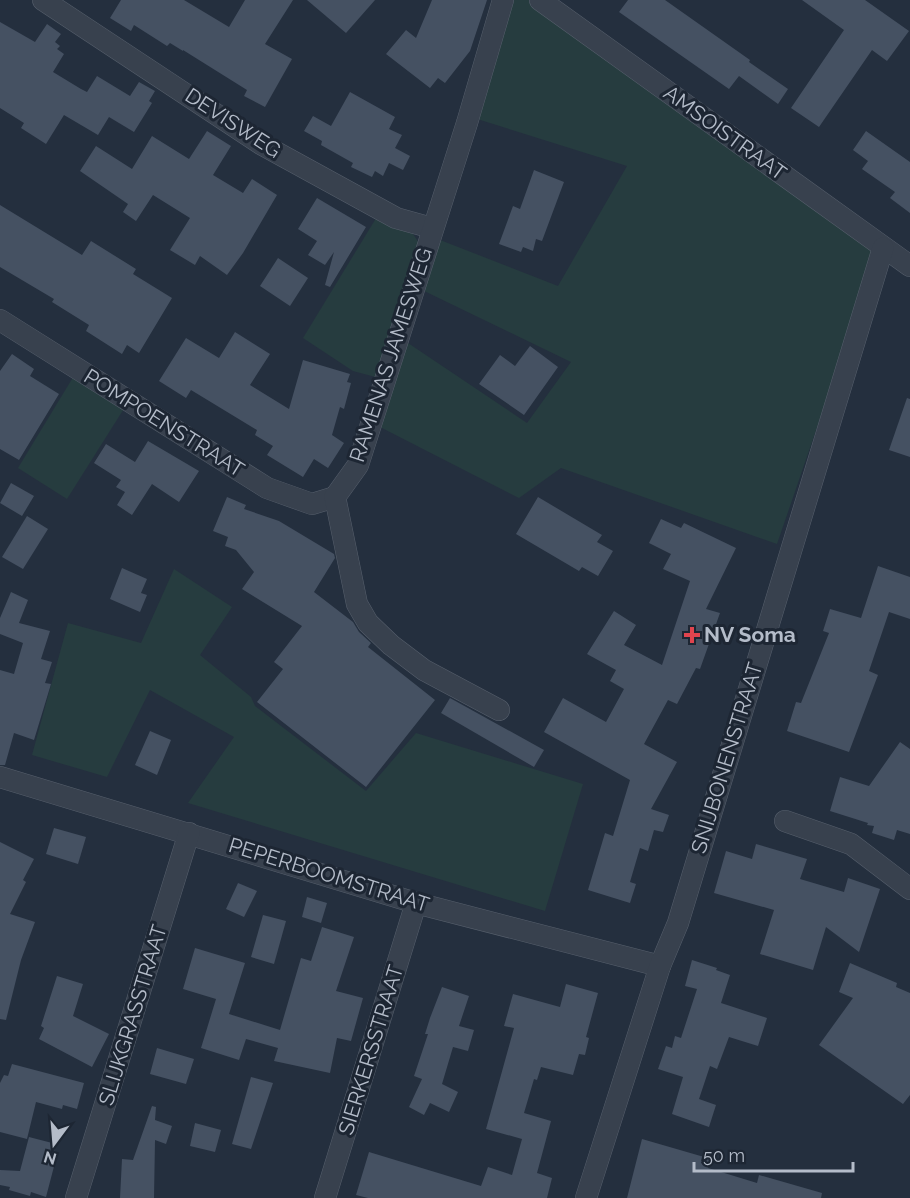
<svg xmlns="http://www.w3.org/2000/svg" width="910" height="1198" viewBox="0 0 910 1198" font-family="Raleway,sans-serif">
<style>
.green{fill:#263c3f}
.building{fill:#455162}
.lines{fill:none;stroke-linecap:round;stroke-linejoin:round}
.minor-casing{stroke:#565f6c;stroke-width:22}
.minor{stroke:#38414e;stroke-width:21}
.health-dot{fill:#e0444e;stroke:#1d2633;stroke-width:2}
.labels{text-anchor:middle;stroke-width:6;stroke-linejoin:round;paint-order:stroke}
.street-label{font-size:21px;fill:#b4bcc9;stroke:#1d2633}
.poi-label{font-size:21px;font-weight:bold;fill:#b4bcc9;stroke:#1d2633;text-anchor:start}
</style>
<rect width="100%" height="100%" fill="#242f3e"/>
<g class="green">
<path d="M512,0H532L870,249L874,255L873,264L777,544L561,468L519,498L380,427L405,341L527,423L571,362L420,289L435,238L558,286L627,166L474,118Z"/>
<path d="M378,215L413,234L419,243L379,378L353,371L303,338Z"/>
<path d="M75,374L125,407L67,499L18,468Z"/>
<path d="M174,569L232,607L200,655L251,697L255,706L366,791L416,733L583,784L545,911L188,803L234,737L150,690L107,777L32,755L68,623L141,643Z"/>
</g>
<g class="building">
<path d="M121,0H184L229,27L245,0H293L265,44L292,59L265,107L244,96L247,90L183,50V51L170,43L167,46L134,25L131,31L110,18Z"/>
<path d="M307,0H375L346,33Z"/>
<path d="M432,0H487L470,51L445,83L438,78L430,88L386,54L406,30L416,38Z"/>
<path d="M628,0H665L750,60L749,62L788,89L778,104L739,76L729,89L619,12Z"/>
<path d="M802,0H865L909,31L887,61L872,50L819,127L791,108L844,30Z"/>
<path d="M0,22L35,42L47,24L61,34L55,42L60,46L57,49L64,54L53,72L81,89L87,92L97,76L130,96L139,82L155,91L149,101L152,103L134,132L109,117L98,135L64,115L46,144L21,128L24,123L0,108Z"/>
<path d="M350,92L395,117L389,129L402,135L395,148L410,156L403,170L389,163L383,176L375,171L372,177L351,167L353,163L321,145L322,141L304,131L313,116L331,126Z"/>
<path d="M207,131L231,146L213,175L243,193L252,179L277,195L243,253L227,275L200,256L195,265L170,250L190,218L153,195L136,221L123,212L128,204L80,171L96,146L132,169L152,136L189,159Z"/>
<path d="M866,131L910,162V213L890,198L895,192L862,169L868,161L853,150Z"/>
<path d="M534,170L564,182L542,241L536,239L533,251L523,247L521,252L499,244L513,206L520,209Z"/>
<path d="M317,198L366,227L330,287L325,285L334,252L325,265L308,255L317,241L298,229Z"/>
<path d="M0,205L82,255L91,241L136,269L133,274L172,298L139,353L127,345L122,354L86,331L89,325L52,302L54,299L0,267Z"/>
<path d="M278,258L308,278L290,306L260,286Z"/>
<path d="M235,332L270,354L250,385L289,409L303,360L350,374L347,382L351,383L344,409L340,407L332,435L344,443L328,468L314,459L303,477L267,455L273,446L255,435L257,430L191,390L186,398L159,381L186,338L219,358Z"/>
<path d="M530,346L558,367L524,415L479,384L500,355L515,366Z"/>
<path d="M12,354L34,369L30,376L59,394L19,460L0,449V371Z"/>
<path d="M907,398L910,399V457L889,450Z"/>
<path d="M148,441L199,471L179,502L152,484L132,515L117,505L125,492L116,487L121,480L94,463L106,444L135,462Z"/>
<path d="M11,483L34,496L22,516L0,503Z"/>
<path d="M227,497L246,505L244,509L279,521L334,554L335,558L314,592L353,622L359,632L371,643L368,647L435,700L366,787L257,702L283,669L274,662L302,626L242,589L254,572L236,550L225,546L228,537L213,531Z"/>
<path d="M538,497L602,535L597,542L613,551L598,576L582,567L579,571L516,534Z"/>
<path d="M27,516L48,529L23,569L2,557Z"/>
<path d="M661,519L681,528L684,523L736,548L706,609L720,613L700,669L696,668L677,704L668,700L644,744L677,762L651,809L669,815L663,832L654,830L648,851L640,848L630,882L636,884L630,903L588,890L605,833L613,836L630,780L544,732L563,698L606,722L624,689L610,681L616,670L587,654L614,611L636,625L624,645L662,665L690,581L663,569L671,554L649,543Z"/>
<path d="M878,566L910,577V619L889,612L869,671L878,675L849,752L787,731L796,702L801,703L829,633L823,631L830,609L861,618Z"/>
<path d="M122,568L147,579L141,593L147,595L140,612L110,599Z"/>
<path d="M11,592L28,600L19,623L50,631L41,659L52,662L45,683L51,684L34,740L14,733L5,765H0V670L14,674L23,643L0,634V618Z"/>
<path d="M450,698L544,750L534,767L441,713Z"/>
<path d="M150,731L171,740L157,775L135,765Z"/>
<path d="M900,742L910,749V834L897,830L894,840L872,833L874,826L867,825L868,823L830,811L840,777L869,786Z"/>
<path d="M54,828L86,837L78,864L46,854Z"/>
<path d="M0,842L34,859L23,880L26,882L10,914L35,922L21,960L6,1020L0,1019Z"/>
<path d="M756,844L807,859L800,879L844,892L848,878L880,889L859,952L826,927L813,970L760,954L774,910L714,893L726,851L752,859Z"/>
<path d="M238,883L257,891L244,917L226,909Z"/>
<path d="M307,897L327,903L321,923L302,917Z"/>
<path d="M263,915L286,921L274,964L251,957Z"/>
<path d="M322,927L354,937L336,991L363,998L351,1041L337,1038L330,1073L274,1061L278,1048L246,1039L239,1060L201,1048L216,999L183,989L195,948L245,963L229,1014L280,1030L301,958L311,961Z"/>
<path d="M692,960L717,968L716,970L730,975L721,1003L767,1018L758,1046L729,1037L717,1069L710,1066L699,1099L716,1105L709,1127L672,1114L683,1077L658,1069L666,1046L672,1048L675,1036L681,1038L697,989L685,986Z"/>
<path d="M850,963L897,983L896,987L910,993V1095L903,1104L819,1045L853,998L839,992Z"/>
<path d="M57,976L83,984L73,1016L109,1034L92,1067L39,1039L44,1028L41,1026Z"/>
<path d="M566,984L598,993L586,1037L589,1038L585,1055L579,1054L573,1075L541,1067L537,1080L534,1079L524,1113L551,1121L537,1173L552,1178L547,1198H368L356,1195L369,1152L481,1186L488,1167L512,1175L522,1139L486,1129L514,1028L504,1026L513,994L560,1007Z"/>
<path d="M442,987L469,996L459,1026L474,1030L468,1051L453,1047L442,1084L458,1092L449,1112L430,1103L424,1115L409,1107L422,1079L414,1076L428,1034H425L430,1018Z"/>
<path d="M157,1048L194,1059L186,1084L150,1074Z"/>
<path d="M12,1064L84,1083L77,1109L63,1105L62,1109L36,1102L27,1139L0,1132V1083L4,1075L8,1076Z"/>
<path d="M251,1077L273,1083L251,1149L232,1144Z"/>
<path d="M152,1106L156,1107L155,1120L172,1126L166,1144L155,1140L154,1198H120L122,1159L133,1160Z"/>
<path d="M195,1123L221,1130L215,1152L190,1146Z"/>
<path d="M29,1137L56,1144L53,1155H57L46,1197L31,1192L30,1196L9,1190L10,1187L0,1185V1170L20,1171Z"/>
<path d="M642,1139L711,1159L708,1168L757,1183L759,1175L822,1193L821,1198H627Z"/>
</g>
<g class="lines">
<defs>
<g id="minor">
<path d="M43,0L261,144L396,218L432,228"/>
<path d="M540,0L910,266"/>
<path d="M0,320L267,488L312,504L335,497"/>
<path d="M499,710L424,670L391,645L368,623L357,604L335,497L358,465L467,123L503,0"/>
<path d="M0,777L416,903L660,966"/>
<path d="M785,821L851,844L910,889"/>
<path d="M76,1198L189,833"/>
<path d="M325,1198L416,903"/>
<path d="M586,1198L660,966L678,923L883,248"/>
</g>
</defs>
<use href="#minor" class="minor-casing"/>
<use href="#minor" class="minor"/>
</g>
<path class="health-dot" d="M689 626h6v6h6v6h-6v6h-6v-6h-6v-6h6z"/>
<g class="labels">
<g class="street-label">
<text transform="translate(233 123) rotate(33)" y="7">DEVISWEG</text>
<text transform="translate(725 133) rotate(36)" y="7">AMSOISTRAAT</text>
<text transform="translate(391 355) rotate(-72)" y="7">RAMENAS JAMESWEG</text>
<text transform="translate(164 423) rotate(32)" y="7">POMPOENSTRAAT</text>
<text transform="translate(727 758) rotate(-73)" y="7">SNIJBONENSTRAAT</text>
<text transform="translate(329 875) rotate(17)" y="7">PEPERBOOMSTRAAT</text>
<text transform="translate(133 1015) rotate(-73)" y="7">SLIJKGRASSTRAAT</text>
<text transform="translate(371 1050) rotate(-73)" y="7">SIERKERSSTRAAT</text>
</g>
<g class="poi-label">
<text x="704" y="642">NV Soma</text>
</g>
</g>
<g transform="translate(54 1144) rotate(196)" stroke="#1d2633" stroke-width="4.5" paint-order="stroke">
<path d="M0-4.5L10 22L0 15L-10 22Z" fill="#b4bcc9"/>
<text y="-9" font-size="16" font-weight="bold" text-anchor="middle" fill="#b4bcc9">N</text>
</g>
<path d="M694 1162v9h159v-9" fill="none" stroke="#b4bcc9" stroke-width="3"/>
<text x="703" y="1162" font-size="18" fill="#b4bcc9" stroke="#1d2633" stroke-width="4.5" paint-order="stroke">50 m</text>
</svg>
